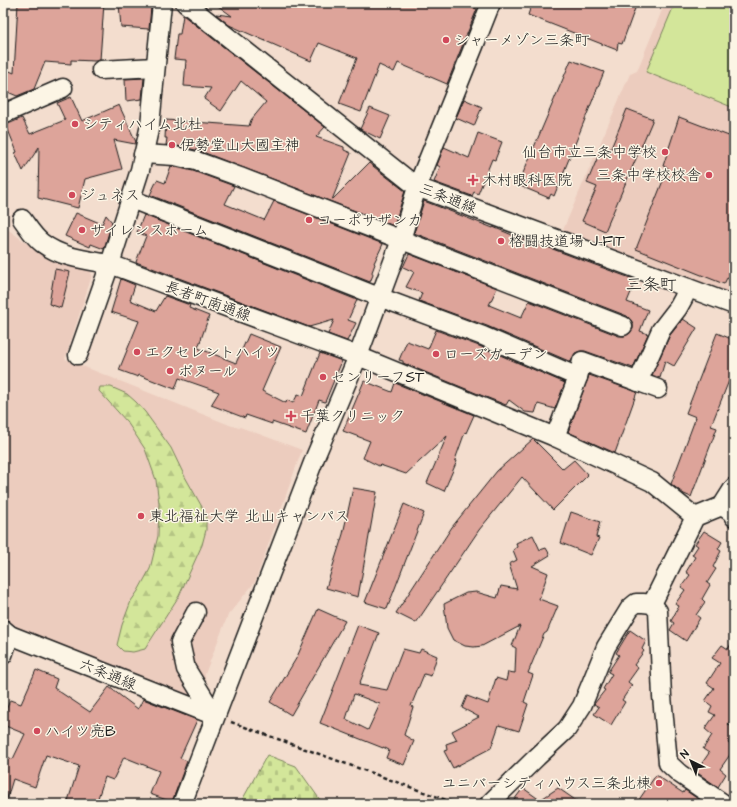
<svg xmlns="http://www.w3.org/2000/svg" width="737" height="807" viewBox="0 0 737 807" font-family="'Architects Daughter','Klee One',sans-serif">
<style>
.built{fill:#ecccbe}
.forest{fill:url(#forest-firs);stroke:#78815b}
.cemetery{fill:url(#cemetery-stones);stroke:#78815b}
.pitch{fill:#d3e69a;stroke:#78815b}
.building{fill:#dda49a;stroke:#1c1c1c;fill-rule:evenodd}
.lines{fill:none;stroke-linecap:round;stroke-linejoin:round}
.minor-casing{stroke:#1c1c1c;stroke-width:21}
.path{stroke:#1c1c1c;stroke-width:2.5;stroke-dasharray:4 3;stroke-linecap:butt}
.minor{stroke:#fcf5e5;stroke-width:18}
.poi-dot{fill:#d1495b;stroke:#fcf5e5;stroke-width:1.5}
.labels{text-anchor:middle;stroke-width:3;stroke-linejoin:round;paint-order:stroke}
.poi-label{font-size:15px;fill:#1c1c1c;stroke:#fcf5e5;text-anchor:start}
.street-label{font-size:15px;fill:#1c1c1c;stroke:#fcf5e5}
.quarter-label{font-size:17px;fill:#1c1c1c;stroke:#fcf5e5}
</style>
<defs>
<pattern id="forest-firs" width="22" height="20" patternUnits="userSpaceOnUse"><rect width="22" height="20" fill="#d3e69a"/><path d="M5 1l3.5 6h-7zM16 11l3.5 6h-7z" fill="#b5c584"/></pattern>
<pattern id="cemetery-stones" width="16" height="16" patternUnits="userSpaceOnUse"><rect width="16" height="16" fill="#d3e69a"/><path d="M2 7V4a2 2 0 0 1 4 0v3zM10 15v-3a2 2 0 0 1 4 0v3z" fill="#b5c584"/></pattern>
</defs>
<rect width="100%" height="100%" fill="#f3ddce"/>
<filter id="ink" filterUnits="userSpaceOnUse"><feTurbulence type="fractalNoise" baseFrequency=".025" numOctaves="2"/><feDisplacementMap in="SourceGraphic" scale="8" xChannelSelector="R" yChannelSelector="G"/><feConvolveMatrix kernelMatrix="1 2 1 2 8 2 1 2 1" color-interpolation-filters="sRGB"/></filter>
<g filter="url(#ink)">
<g class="built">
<path d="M665,3H734V295L563,230L630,74L637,71Z"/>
<path d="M3,226L28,244L90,271L92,275L65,359L232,426L240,427L302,450L255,582L228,615L205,674L206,696L202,702L15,630L3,622Z"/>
</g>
<path class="forest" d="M100,387H111L127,394L136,402L145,412L171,448L184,475L206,514V530L202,545L179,596L145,649L133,652L123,651L117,645L122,625L131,601L138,591L150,569L158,536L159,503L156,480L145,449L127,422L99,391Z"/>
<path class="cemetery" d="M267,755L296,766L323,804H240Z"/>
<path class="pitch" d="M675,3H734V108L646,72Z"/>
<g class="building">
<path d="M18,3H104L100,60L95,61L71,60V64L45,62L34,89L17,96L3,90V68L14,73Z"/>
<path d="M214,3H463L477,9L447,84L398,63L394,72L379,65L361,112L339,104L357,58L319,43L311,61L229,25L216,14L232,16Z"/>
<path d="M532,3H637L622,44L618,43L617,50L528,15Z"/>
<path d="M119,4L151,7L149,29L121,27Z"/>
<path d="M183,15L325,127L316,137L344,147V150L351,153L332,200L369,163L405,191L394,226L200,151L177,146L166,145L167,138H165L166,120L249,126L251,120L266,102L241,81L221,111L204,99L211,88L184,86L186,60L174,59L177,34H180Z"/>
<path d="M571,60L604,72L554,196L551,194L549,198L518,185Z"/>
<path d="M144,78L142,99L126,101L125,79Z"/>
<path d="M71,97L82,121L119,105L136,142L135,144L114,140L122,169L85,179L78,208L38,198L39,147L23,171L15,153L17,152L6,125L22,118L30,134L65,120L57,103Z"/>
<path d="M464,99L482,107L474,126L456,118Z"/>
<path d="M370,108L390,116L380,139L360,129Z"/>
<path d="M627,109L653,119L605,231L582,221L597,187L587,183L599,154L607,158Z"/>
<path d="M679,117L734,138V281L727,278L724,284L636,249L668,168L663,166Z"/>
<path d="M478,133L502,142L495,160L492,159L478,194L474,192L472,196L434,182L440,167L437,165L444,147L469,158Z"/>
<path d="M171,166L193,171L234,186L225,204L264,220L265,219L274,201L383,244L374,263L375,264L372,272L373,275L370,282L150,195L157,180L165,183Z"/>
<path d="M424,201L493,228V227L541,247L542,245L614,272L636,280L627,302L648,310L640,331L648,334L633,368L585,351H580L575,353L571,362L487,326L419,301L422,293L406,287L414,272L403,267L409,254L497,288L489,305L521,318L529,301L619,336H624L629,334L633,329V325L631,320L627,316L414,233Z"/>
<path d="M76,213L102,224L106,215L112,222L104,249L91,244L90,247L65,236Z"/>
<path d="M144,215L357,300L348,320L356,323L347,341L328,334L334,320L309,327L136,262L146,236L137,232Z"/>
<path d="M55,269L70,272L61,308L49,304Z"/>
<path d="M121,279L135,285L130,300L156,311L165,296L190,305L189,308L209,316L198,348L236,363L249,334L281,347L262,391L286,403L287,400L293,403L298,394L303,396L320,353L342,361L325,402L319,400L306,434L272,422V424L246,415L245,418L211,405L219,392L179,378L175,389L139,375L138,377L119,370L139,321L111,312Z"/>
<path d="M683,319L697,328L674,366L665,361L660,378L652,375L670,335Z"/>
<path d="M436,330L479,346L565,383L555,409L538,404L535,413L525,412L509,400L506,405L483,396L403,363V361L399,360L407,341L428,349Z"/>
<path d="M717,333L734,340V368L711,426L717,428L691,497L684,494L671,484L696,417L686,413Z"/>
<path d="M589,375L637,392L615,453L568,432Z"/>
<path d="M364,381L392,392L395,383L474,415L466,433L465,432L455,460L457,461L444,491L427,483L447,436L406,474L380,465L379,466L363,458L370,441L343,431Z"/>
<path d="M533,439L563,469L574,460L588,475L553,510L522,477L479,530L416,623L396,613L452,527L497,471Z"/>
<path d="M353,488L377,492L358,597L326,588L343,534Z"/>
<path d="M404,504L424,513L387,609L365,602Z"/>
<path d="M571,512L600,522L596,537L599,538L591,555L561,543Z"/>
<path d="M704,531L722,542L718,549L721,551L713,567L716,569L707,583L710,585L702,599L705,602L696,615L700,618L686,641L670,630L674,623L671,621L679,606L675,604L685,590L681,587L690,575L686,572L695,557L692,555L698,546L695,544Z"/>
<path d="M533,535L540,550L546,548L550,555L532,566L548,573L539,599L558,606L547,632L544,634L528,673L533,675L524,702L528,704L519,731L499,725L491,748L453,768L444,751L447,750L446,744L457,740L452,731L479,717L462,708L467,696L488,704L496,678L506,681L508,672L515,673L516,648L512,646L520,626L482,646L474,647L465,646L453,640L447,628L444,604L466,593L476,592L497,598L501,586L517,589L509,564L517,560L513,550L517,547L516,543Z"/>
<path d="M318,609L345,621L291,715L270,702L297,657Z"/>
<path d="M358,625L379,633L359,685L387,690L403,649L419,653L421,649L437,656L431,676L424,674L411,706L413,707L404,735L414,741L404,765L386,758L389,750L383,747V748L320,723ZM354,694L380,704L368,730L346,719Z"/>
<path d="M630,630L646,641L642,649L644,651L634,665L638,668L628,682L632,685L622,700L625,702L611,725L594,714L599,707L594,704L605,690L603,689L612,674L608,672L619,655L616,653Z"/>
<path d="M734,639V716L728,724L734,729V732L728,743L734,747V749L720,769L726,774L718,787L696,772L709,753L703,749L712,735L705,729L715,715L709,712L712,706L705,701L714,688L707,683L720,663L712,658L722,645L728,649Z"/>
<path d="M36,670L57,679L54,688L90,712L109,687L138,709L143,699L197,720L180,758L187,761L172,802L150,794L159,771L124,757L113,780L105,777L96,804H67L79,766L46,755L35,787L13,779L6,802H3V756L13,759L25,734L3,725V718L10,700L21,704Z"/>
<path d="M656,775L683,793L685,790L698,799L696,802L699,804H636Z"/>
<path d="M523,788L540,800L558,788L581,804H511Z"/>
</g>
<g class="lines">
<defs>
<g id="minor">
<path d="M162,3L150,125L140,170L110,264L358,356L555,437L652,482L695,517"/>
<path d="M185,3L417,187L734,305"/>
<path d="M101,70L155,67"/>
<path d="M3,114L63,88"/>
<path d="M143,154L175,156L196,161L240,177L623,326"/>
<path d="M131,199L379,297L483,336L578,377"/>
<path d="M22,219C28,227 34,237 42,243C62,258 86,260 110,264L78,355"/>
<path d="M638,382L661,330L678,308L683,299L688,288"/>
<path d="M555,437L578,377L582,361L658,389"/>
<path d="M722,506L734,487"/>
<path d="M652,604L695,517L722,506L732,513L734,517"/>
<path d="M196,612L180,642L186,669L215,716"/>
<path d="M3,629L10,635L215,716"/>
<path d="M3,655L10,635"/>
<path d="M182,804L316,455L358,356L401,240L417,187L474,46L491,3"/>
<path d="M489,804L537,757L567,729L582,706L606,647L630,608L636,603H643L652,604L658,611L662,696L668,763L680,774L724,804"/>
</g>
</defs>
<use href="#minor" class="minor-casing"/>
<path class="path" d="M231,722L457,804"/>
<use href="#minor" class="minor"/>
</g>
</g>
<g class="poi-dot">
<circle cx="446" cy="40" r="4"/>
<circle cx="75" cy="124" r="4"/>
<circle cx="172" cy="145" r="4"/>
<circle cx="665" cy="152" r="4"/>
<circle cx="709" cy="175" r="4"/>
<path d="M471 174h4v4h4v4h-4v4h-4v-4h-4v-4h4z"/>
<circle cx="72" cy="195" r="4"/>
<circle cx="309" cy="220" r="4"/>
<circle cx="82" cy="230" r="4"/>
<circle cx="501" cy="241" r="4"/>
<circle cx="137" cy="352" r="4"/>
<circle cx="436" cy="354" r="4"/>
<circle cx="170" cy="371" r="4"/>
<circle cx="323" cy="377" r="4"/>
<path d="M289 410h4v4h4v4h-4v4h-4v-4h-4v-4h4z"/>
<circle cx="141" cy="516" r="4"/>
<circle cx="37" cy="731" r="4"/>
<circle cx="659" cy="783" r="4"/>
</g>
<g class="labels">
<g class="poi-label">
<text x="454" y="45">シャーメゾン三条町</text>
<text x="83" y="129">シティハイム北杜</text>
<text x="180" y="150">伊勢堂山大國主神</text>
<text x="657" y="157" text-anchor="end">仙台市立三条中学校</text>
<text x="701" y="180" text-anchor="end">三条中学校校舎</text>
<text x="482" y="185">木村眼科医院</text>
<text x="80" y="200">ジュネス</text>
<text x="317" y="225">コーポサザンカ</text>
<text x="90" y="235">サイレンスホーム</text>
<text x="509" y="246">格闘技道場 J-FIT</text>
<text x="145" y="357">エクセレントハイツ</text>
<text x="444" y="359">ローズガーデン</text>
<text x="178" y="376">ボヌール</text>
<text x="331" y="382">センリーフST</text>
<text x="300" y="421">千葉クリニック</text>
<text x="149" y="521">東北福祉大学 北山キャンパス</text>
<text x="45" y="736">ハイツ亮B</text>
<text x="651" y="788" text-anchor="end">ユニバーシティハウス三条北棟</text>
</g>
<g class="street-label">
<text transform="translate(448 198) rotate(21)" y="5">三条通線</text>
<text transform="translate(208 301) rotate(20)" y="5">長者町南通線</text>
<text transform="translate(108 674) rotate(22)" y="5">六条通線</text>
</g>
<g class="quarter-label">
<text x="651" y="290">三条町</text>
</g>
</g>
<rect width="737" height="807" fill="none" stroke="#fcf5e5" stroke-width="16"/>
<rect x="8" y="8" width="721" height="791" fill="none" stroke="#1c1c1c" stroke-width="1.5" filter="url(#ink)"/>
<g transform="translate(691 761) rotate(317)" stroke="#fcf5e5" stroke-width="3" paint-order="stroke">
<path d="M0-3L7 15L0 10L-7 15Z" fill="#1c1c1c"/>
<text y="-6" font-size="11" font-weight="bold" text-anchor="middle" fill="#1c1c1c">N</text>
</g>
</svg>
